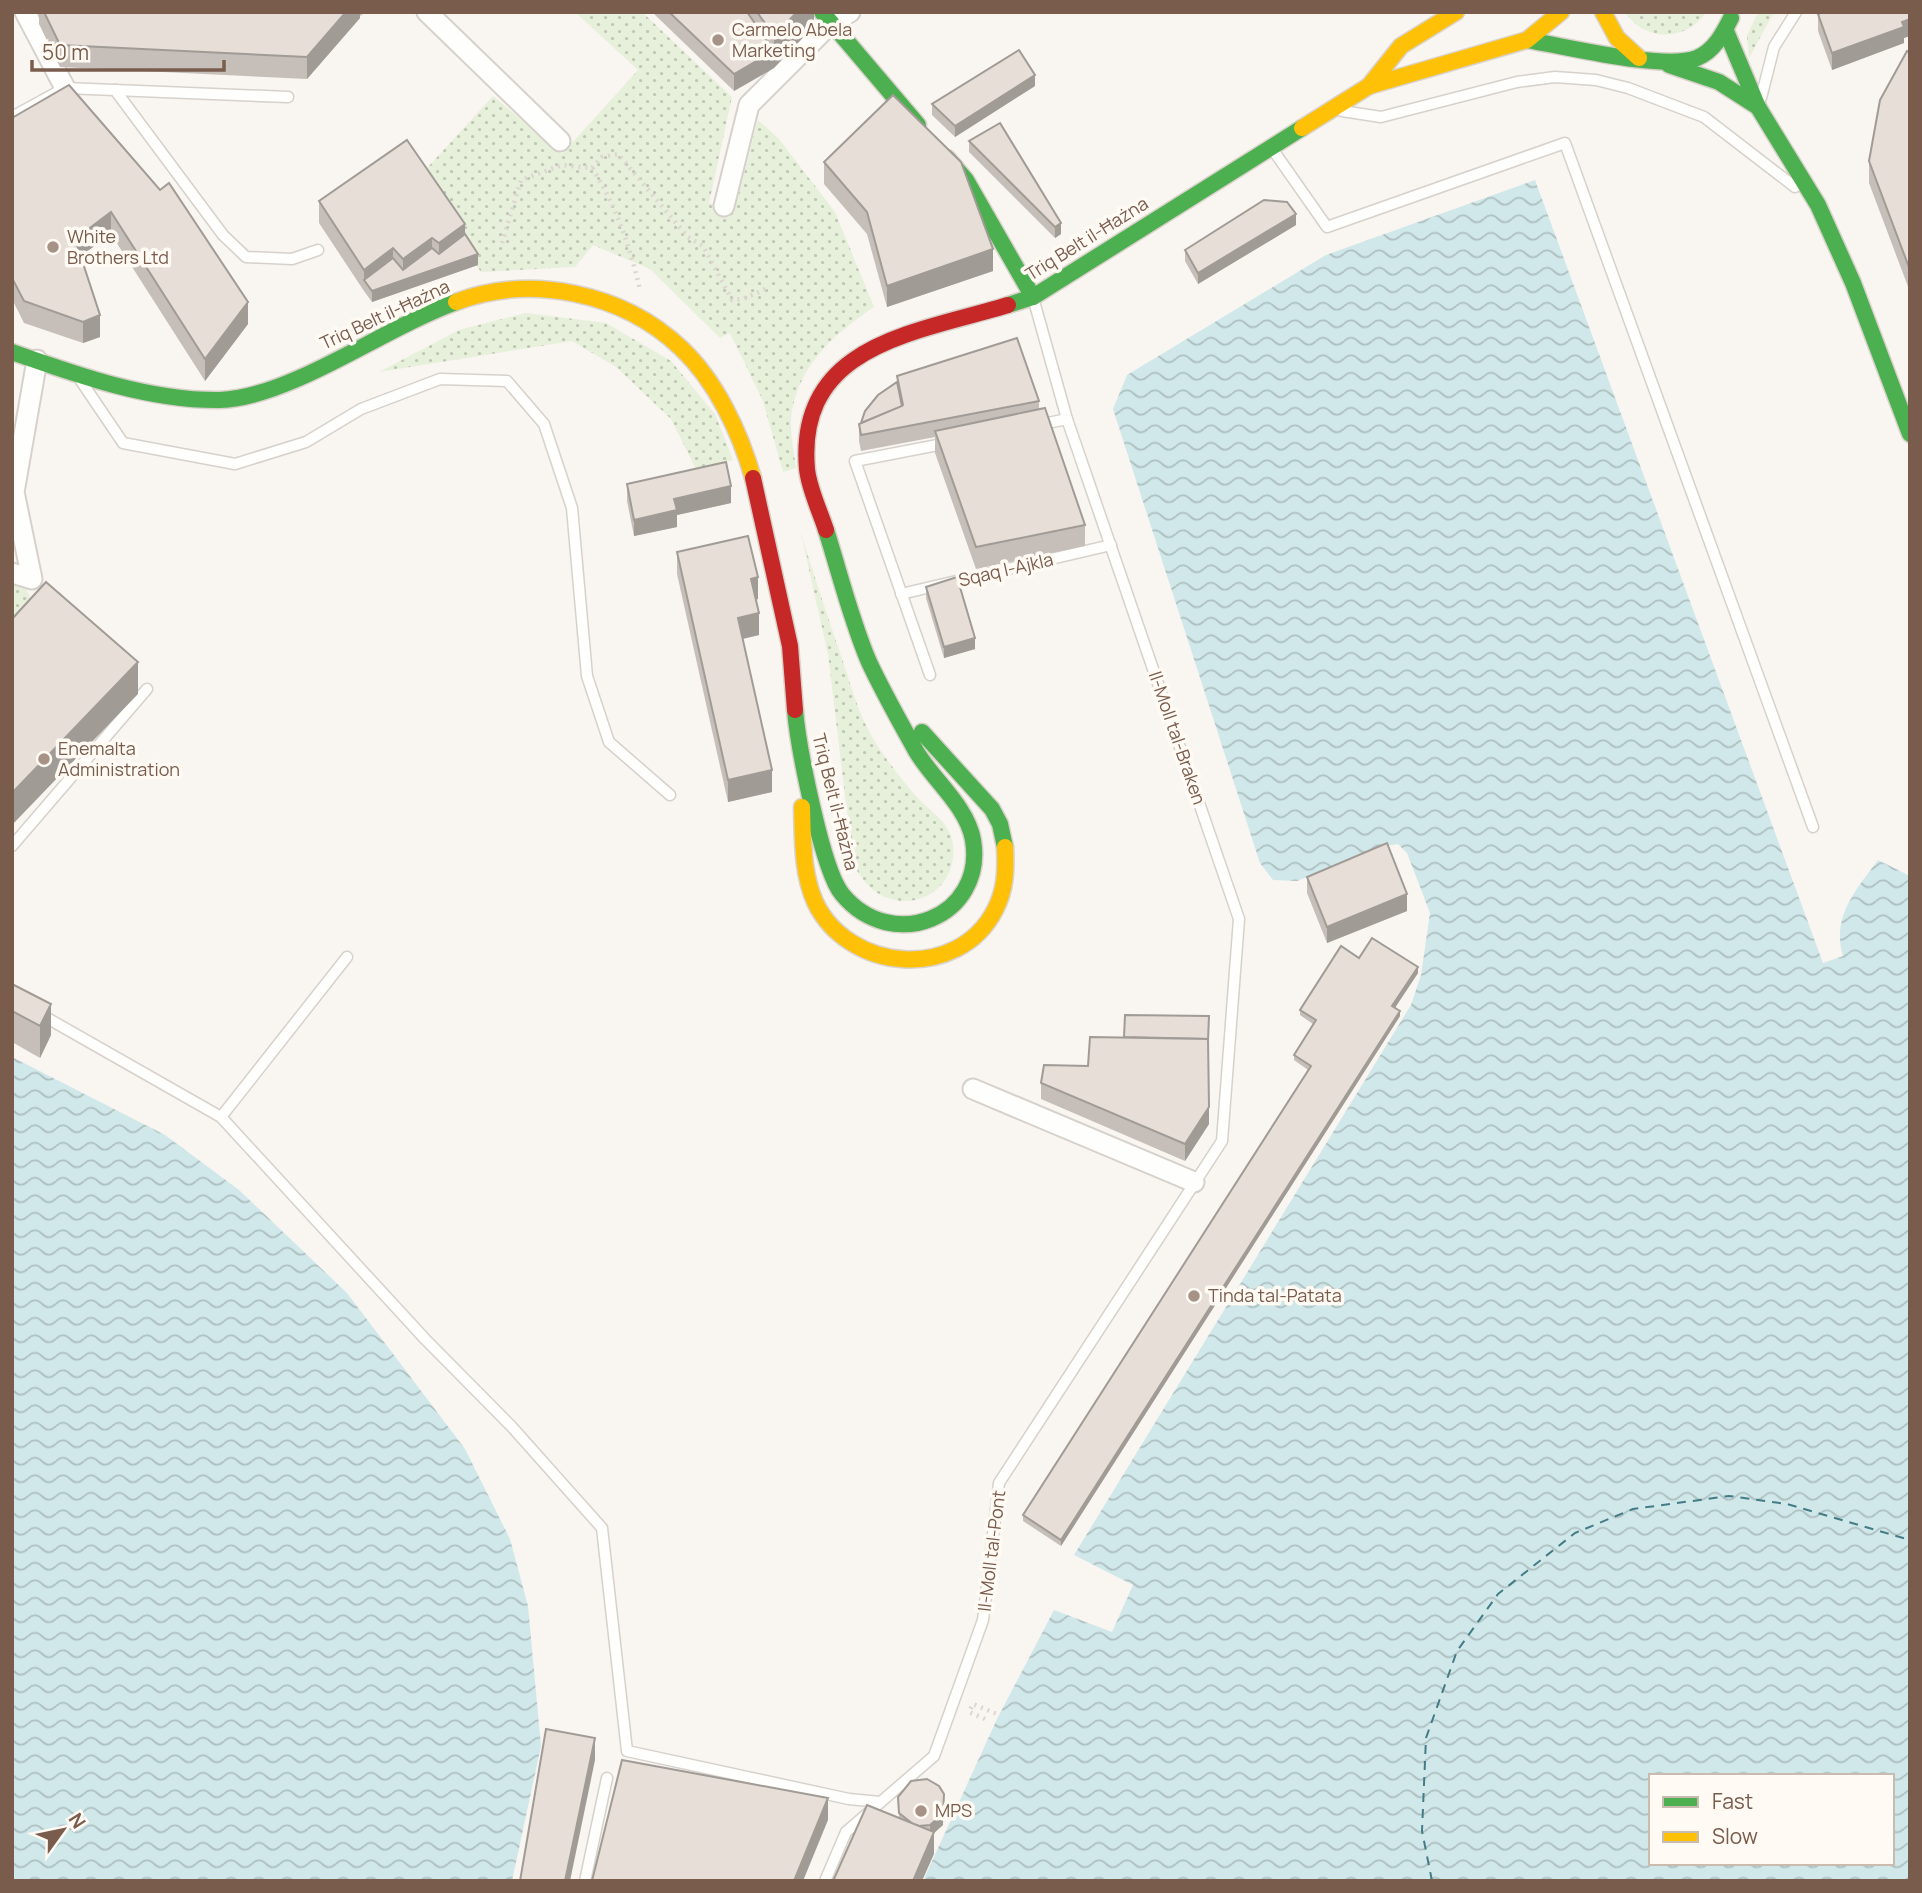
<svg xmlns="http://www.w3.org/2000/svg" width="1922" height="1893" viewBox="0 0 1922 1893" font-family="Manrope,sans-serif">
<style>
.grass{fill:url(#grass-dots)}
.water{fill:url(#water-waves);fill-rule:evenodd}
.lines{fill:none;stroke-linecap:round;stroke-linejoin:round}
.ferry{stroke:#437c86;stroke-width:2;stroke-dasharray:9 7;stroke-linecap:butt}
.lane-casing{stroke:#d7d1cb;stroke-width:13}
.street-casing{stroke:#d7d1cb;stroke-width:23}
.fast-casing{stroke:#d9d2cb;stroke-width:19}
.slow-casing{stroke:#d9d2cb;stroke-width:19}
.jam-casing{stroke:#d9d2cb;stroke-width:19}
.path{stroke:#dcd5d0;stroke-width:4.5;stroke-dasharray:2 5;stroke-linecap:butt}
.lane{stroke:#fefefd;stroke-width:10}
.street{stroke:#fefefd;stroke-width:19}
.fast{stroke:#4caf50;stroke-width:16}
.slow{stroke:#ffc107;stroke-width:16}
.jam{stroke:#c62828;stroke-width:16}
.wall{fill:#c6bfb9}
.shaded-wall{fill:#a19b96}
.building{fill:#e6ded7;stroke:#a19b96;stroke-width:2}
.poi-dot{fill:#a69286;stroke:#fffaf3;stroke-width:2.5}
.labels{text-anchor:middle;stroke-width:7;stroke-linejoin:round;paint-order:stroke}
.poi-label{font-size:18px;fill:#7a5c4d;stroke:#fffaf3;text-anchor:start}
.street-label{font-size:18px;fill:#7a5c4d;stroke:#fffaf3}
</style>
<defs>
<pattern id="grass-dots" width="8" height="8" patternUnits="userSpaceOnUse" patternTransform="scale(1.75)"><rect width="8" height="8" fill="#e7f0db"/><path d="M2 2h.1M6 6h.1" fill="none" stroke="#c0c6b4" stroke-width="1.8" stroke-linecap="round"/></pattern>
<pattern id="water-waves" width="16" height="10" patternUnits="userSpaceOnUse" patternTransform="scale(1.75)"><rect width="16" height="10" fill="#d0e8ea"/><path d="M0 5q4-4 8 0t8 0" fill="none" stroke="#aebfc0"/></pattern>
</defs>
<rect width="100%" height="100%" fill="#f9f5f0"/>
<g class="grass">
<path d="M575,12H642L732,97L709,203L734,212L758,120L779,139L835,212L874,307C834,334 797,366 791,418C790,434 794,452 796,468L783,472L763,401L730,333L720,338L650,269L593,245L575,267L481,272L418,178L493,96L562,154L638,70Z"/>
<path d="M1625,12H1706C1687,42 1644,42 1625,12Z"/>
<path d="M1758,12H1774L1749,58L1747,36Z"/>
<path d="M526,313L606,323L671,361L715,414L733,460L696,469L671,419L616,367L572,341L379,372L459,330Z"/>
<path d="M801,534C814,575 827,615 841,656C850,682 857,710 871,735C883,756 899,776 915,795C929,811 950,821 953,844C960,904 880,927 853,862L828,654Z"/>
<path d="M12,582L25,586L35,608L12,634Z"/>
</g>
<g class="water">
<path d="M1535,180L1823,963L1843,956C1831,917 1856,890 1878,860L1910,876V1881H923L997,1719L1054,1610L1112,1632L1133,1585L1074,1555L1411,1005L1421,975L1430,913L1407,853L1398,844L1385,846L1297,881L1273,880L1260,863L1113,409L1127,375L1326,255ZM1651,1776H1892V1863H1651Z"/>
<path d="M12,1057L165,1135L239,1190L347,1293L465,1449L510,1539L528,1606L541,1746L512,1881H12Z"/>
</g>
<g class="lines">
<path class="ferry" d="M1432,1881L1422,1831L1426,1738L1457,1651L1498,1594L1575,1533L1633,1509L1729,1496L1787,1504L1910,1540"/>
<defs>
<g id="lane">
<path d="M115,90L223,235L246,257L292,259L318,250"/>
<path d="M1761,98L1774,47L1796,12"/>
<path d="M1342,111L1381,117L1517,82L1555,77L1596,80L1628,88L1704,117L1795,187"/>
<path d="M12,117L65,88L288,97"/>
<path d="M1273,150L1327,227L1565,143L1813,827"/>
<path d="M81,381L123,443L235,464L306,442L361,409L440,379L507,381L544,424L572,508L587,676L609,742L670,795"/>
<path d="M1038,425L1067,419"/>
<path d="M901,594L1111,545"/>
<path d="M930,675L855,461L948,443"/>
<path d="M12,846L147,689"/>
<path d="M40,1014L221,1117L425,1339L512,1427L602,1528L627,1751L849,1799L880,1802"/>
<path d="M221,1117L347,957"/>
<path d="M585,1881L607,1778"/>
<path d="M825,1881L846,1832L934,1756L983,1620L999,1483L1222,1141L1239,919L1067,419L1034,301"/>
</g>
<g id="street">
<path d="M25,12L65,88"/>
<path d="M427,12L560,141"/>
<path d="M724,206L749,105L830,24L850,12"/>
<path d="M12,573L32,579L14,492L37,360"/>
<path d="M973,1089L1194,1182"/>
</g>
<g id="fast">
<path d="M822,12L918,125"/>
<path d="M1726,31L1758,107L1818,205L1853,283L1910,434"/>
<path d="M1527,40C1565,46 1664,71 1697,58C1714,51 1723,34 1731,18"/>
<path d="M1669,65L1719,82L1758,107"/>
<path d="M947,158L966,180L1033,297"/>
<path d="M1008,305L1033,297L1302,128"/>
<path d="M12,352C77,375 150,401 220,400C245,399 274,389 297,379C351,356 400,323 456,302"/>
<path d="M795,710C798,745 822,870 842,894C892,955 986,917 973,840C967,806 933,780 916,751C900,722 883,692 869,662C851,620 840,574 826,530"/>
<path d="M922,732L992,809L1000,824L1005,847"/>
</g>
<g id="slow">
<path d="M1603,12L1617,38L1639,58"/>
<path d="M1369,86L1401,46L1456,12"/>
<path d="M1302,128L1369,86L1527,40L1561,12"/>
<path d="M456,302C530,274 622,292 681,348C716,381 740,432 753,478"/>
<path d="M802,807C803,839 802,873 815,902C848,972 958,982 995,910C1006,889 1006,869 1005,847"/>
</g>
<g id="jam">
<path d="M753,478L790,646L795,710"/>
<path d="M826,530C820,511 809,489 807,469C796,344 916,333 1008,305"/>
</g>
</defs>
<use href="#lane" class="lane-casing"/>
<use href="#street" class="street-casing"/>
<use href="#fast" class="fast-casing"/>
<use href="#slow" class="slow-casing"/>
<use href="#jam" class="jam-casing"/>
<g class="path">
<path d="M592,168L602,157L618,154L688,237L703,246L732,300L743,299L770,287"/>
<path d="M502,243L521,180L562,165L592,168C616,205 630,247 640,290"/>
<path d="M985,1719L969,1712L973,1704L997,1714"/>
</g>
<use href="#lane" class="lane"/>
<use href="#street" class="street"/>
<use href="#fast" class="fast"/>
<use href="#slow" class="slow"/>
<use href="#jam" class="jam"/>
</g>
<g class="wall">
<path d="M39,12H364L361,16L360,15V18L307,79L60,67L39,24Z"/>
<path d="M652,12H814V26L774,68L734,91Z"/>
<path d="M1910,12V36L1904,38V43L1832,70L1818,31V14Z"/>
<path d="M1910,52V292L1869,183V161Z"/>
<path d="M1035,86L955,137L932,115V104Z"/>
<path d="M12,118L248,324L205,381L111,234L81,256L100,337L83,343L24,323L12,299Z"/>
<path d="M969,141L1061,223V234L1055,238L969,152Z"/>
<path d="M824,162L993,271L887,307L867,234L824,184Z"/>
<path d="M319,201L465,234L478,265L372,302L364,291L319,223Z"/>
<path d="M1296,225L1198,284L1185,261V250Z"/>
<path d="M897,376L1039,401V409L1085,525V546L976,569L935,453V437L861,451L859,441V424L861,423L897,382Z"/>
<path d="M627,484L731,503L677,515V527L634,536L627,501Z"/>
<path d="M677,552L758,599L755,600L759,635L742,639L772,792L728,802L677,574Z"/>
<path d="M926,587L975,649L944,658L926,598Z"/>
<path d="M1307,877L1407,911L1327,943L1307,893Z"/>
<path d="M1359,958L1418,973L1395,1008L1400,1016L1061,1546L1023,1521V1515L1308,1070L1294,1060V1055L1313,1024L1300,1015V1010Z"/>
<path d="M12,984L51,1035L40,1058L12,1042Z"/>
<path d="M1041,1083L1209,1124L1185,1161L1041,1099Z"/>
<path d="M898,1797L943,1825L934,1833V1854L899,1818Z"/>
</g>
<g class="shaded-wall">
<path d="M346,12H360V18L307,79V57Z"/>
<path d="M797,12H814V26L774,68L734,91V74L774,51V36Z"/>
<path d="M1910,19V36L1904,38V43L1832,70V53Z"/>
<path d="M1035,75V86L955,137V126Z"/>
<path d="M111,212V234L75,260V239Z"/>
<path d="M1296,214V225L1198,284V273Z"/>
<path d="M1061,223V234L1055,238V227Z"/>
<path d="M465,224V245L439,265V243Z"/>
<path d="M432,238V259L478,254V265L372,302V291L403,280V259Z"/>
<path d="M393,248V269L364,280V291V270Z"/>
<path d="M993,249V271L887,307V286Z"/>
<path d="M248,302V324L205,381V359Z"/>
<path d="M100,315V337L83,343V322Z"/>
<path d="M731,486V503L677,515V527L634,536V520L674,499Z"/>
<path d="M758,577V599L751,601V579Z"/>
<path d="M759,613V635L738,640V618Z"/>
<path d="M975,638V649L944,658V647Z"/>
<path d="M138,662V694L12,825V793Z"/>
<path d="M772,770V792L728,802V780Z"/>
<path d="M1407,894V911L1327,943V927Z"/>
<path d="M1418,967V973L1392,1012V1006Z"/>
<path d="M51,1004V1035L40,1058V1026Z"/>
<path d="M1400,1011V1016L1061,1546V1540Z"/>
<path d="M1209,1107V1124L1185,1161V1144Z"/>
<path d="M595,1738V1760L570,1881H565Z"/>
<path d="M944,1794L943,1825L934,1833V1854L922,1881H913L930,1836V1825Z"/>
<path d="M828,1798V1820L803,1881H794Z"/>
</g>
<g class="building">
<path d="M44,12H346L307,57L60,45Z"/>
<path d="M669,12H747L774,51L734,74Z"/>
<path d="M757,12H797L774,36Z"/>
<path d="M1823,12H1910V19L1902,22L1904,27L1832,53L1818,14Z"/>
<path d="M1019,50L1035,75L955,126L932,104Z"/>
<path d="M1907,51L1910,52V270L1869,161L1880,100Z"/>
<path d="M69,85L160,190L169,183L248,302L205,359L111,212L75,239L100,315L83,322L24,301L12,278V118Z"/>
<path d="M893,95L961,162L993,249L887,286L867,212L824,162Z"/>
<path d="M1000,123L1061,223L1055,227L969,141Z"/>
<path d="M407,140L465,224L439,243L432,238L403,259L393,248L364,270L319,201Z"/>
<path d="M1264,200L1287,202L1296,214L1198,273L1185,250Z"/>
<path d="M465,234L478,254L372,291L364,280L393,258L403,270L432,248L439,254Z"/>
<path d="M1017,338L1039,401L861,435L859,424L903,405L897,376Z"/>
<path d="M897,382L902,406L861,423L865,411L878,395Z"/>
<path d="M1045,408L1085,525L976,547L935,431Z"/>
<path d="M726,462L731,486L674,499L677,510L634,520L627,484Z"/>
<path d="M748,536L758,577L751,579L759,613L738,618L772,770L728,780L677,552Z"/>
<path d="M957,577L975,638L944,647L926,587Z"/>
<path d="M46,582L138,662L12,793V619Z"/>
<path d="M1387,843L1407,894L1327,927L1307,877Z"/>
<path d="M1372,938L1418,967L1392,1006L1400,1011L1061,1540L1023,1515L1311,1066L1294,1055L1316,1020L1300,1010L1341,946L1359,958Z"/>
<path d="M12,984L51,1004L40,1026L12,1011Z"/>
<path d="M1125,1015L1209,1016L1208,1041V1039L1124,1037Z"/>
<path d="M1090,1037L1208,1039L1209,1107L1185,1144L1041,1083L1044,1065L1088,1066Z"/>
<path d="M546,1729L595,1738L565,1881H520Z"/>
<path d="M622,1760L828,1798L794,1881H592Z"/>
<path d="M927,1779L939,1786L944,1794L943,1814L930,1825L919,1826L913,1824L899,1813L898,1797L911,1781Z"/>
<path d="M867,1805L934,1832L913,1881H833Z"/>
</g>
<g class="poi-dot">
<circle cx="718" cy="40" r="7"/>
<circle cx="53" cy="247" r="7"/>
<circle cx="44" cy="759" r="7"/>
<circle cx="1194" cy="1296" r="7"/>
<circle cx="921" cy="1811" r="7"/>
</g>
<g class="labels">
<g class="poi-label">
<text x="732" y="36">Carmelo Abela<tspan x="732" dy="21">Marketing</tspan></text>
<text x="67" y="243">White<tspan x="67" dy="21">Brothers Ltd</tspan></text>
<text x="58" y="755">Enemalta<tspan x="58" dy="21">Administration</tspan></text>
<text x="1208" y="1302">Tinda tal-Patata</text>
<text x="935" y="1817">MPS</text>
</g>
<g class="street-label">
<text transform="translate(1087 239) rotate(-32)" y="6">Triq Belt il-Ħażna</text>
<text transform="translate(385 315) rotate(-25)" y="6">Triq Belt il-Ħażna</text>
<text transform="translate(1006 570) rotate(-13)" y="6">Sqaq l-Ajkla</text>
<text transform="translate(1177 738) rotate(71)" y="6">Il-Moll tal-Braken</text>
<text transform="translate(835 802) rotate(76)" y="6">Triq Belt il-Ħażna</text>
<text transform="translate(992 1551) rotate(-83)" y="6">Il-Moll tal-Pont</text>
</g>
</g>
<rect width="1922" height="1893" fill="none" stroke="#7a5c4d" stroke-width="28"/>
<rect x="1649" y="1774" width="245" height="91" fill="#fffaf3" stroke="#cabbb1" stroke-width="2"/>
<rect x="1663" y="1797" width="35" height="10" fill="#4caf50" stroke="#cabbb1" stroke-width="2"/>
<text x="1712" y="1809" font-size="21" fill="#7a5c4d">Fast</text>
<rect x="1663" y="1832" width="35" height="10" fill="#ffc107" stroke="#cabbb1" stroke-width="2"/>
<text x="1712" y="1844" font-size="21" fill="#7a5c4d">Slow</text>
<g transform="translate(63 1830) rotate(57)" stroke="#fffaf3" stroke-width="5" paint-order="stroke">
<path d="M0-5L12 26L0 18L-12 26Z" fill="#7a5c4d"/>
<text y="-10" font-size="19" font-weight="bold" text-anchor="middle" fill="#7a5c4d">N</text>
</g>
<path d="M32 60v10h192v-10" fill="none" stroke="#7a5c4d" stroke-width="3.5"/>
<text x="42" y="60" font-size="21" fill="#7a5c4d" stroke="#fffaf3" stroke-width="5" paint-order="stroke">50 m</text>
</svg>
